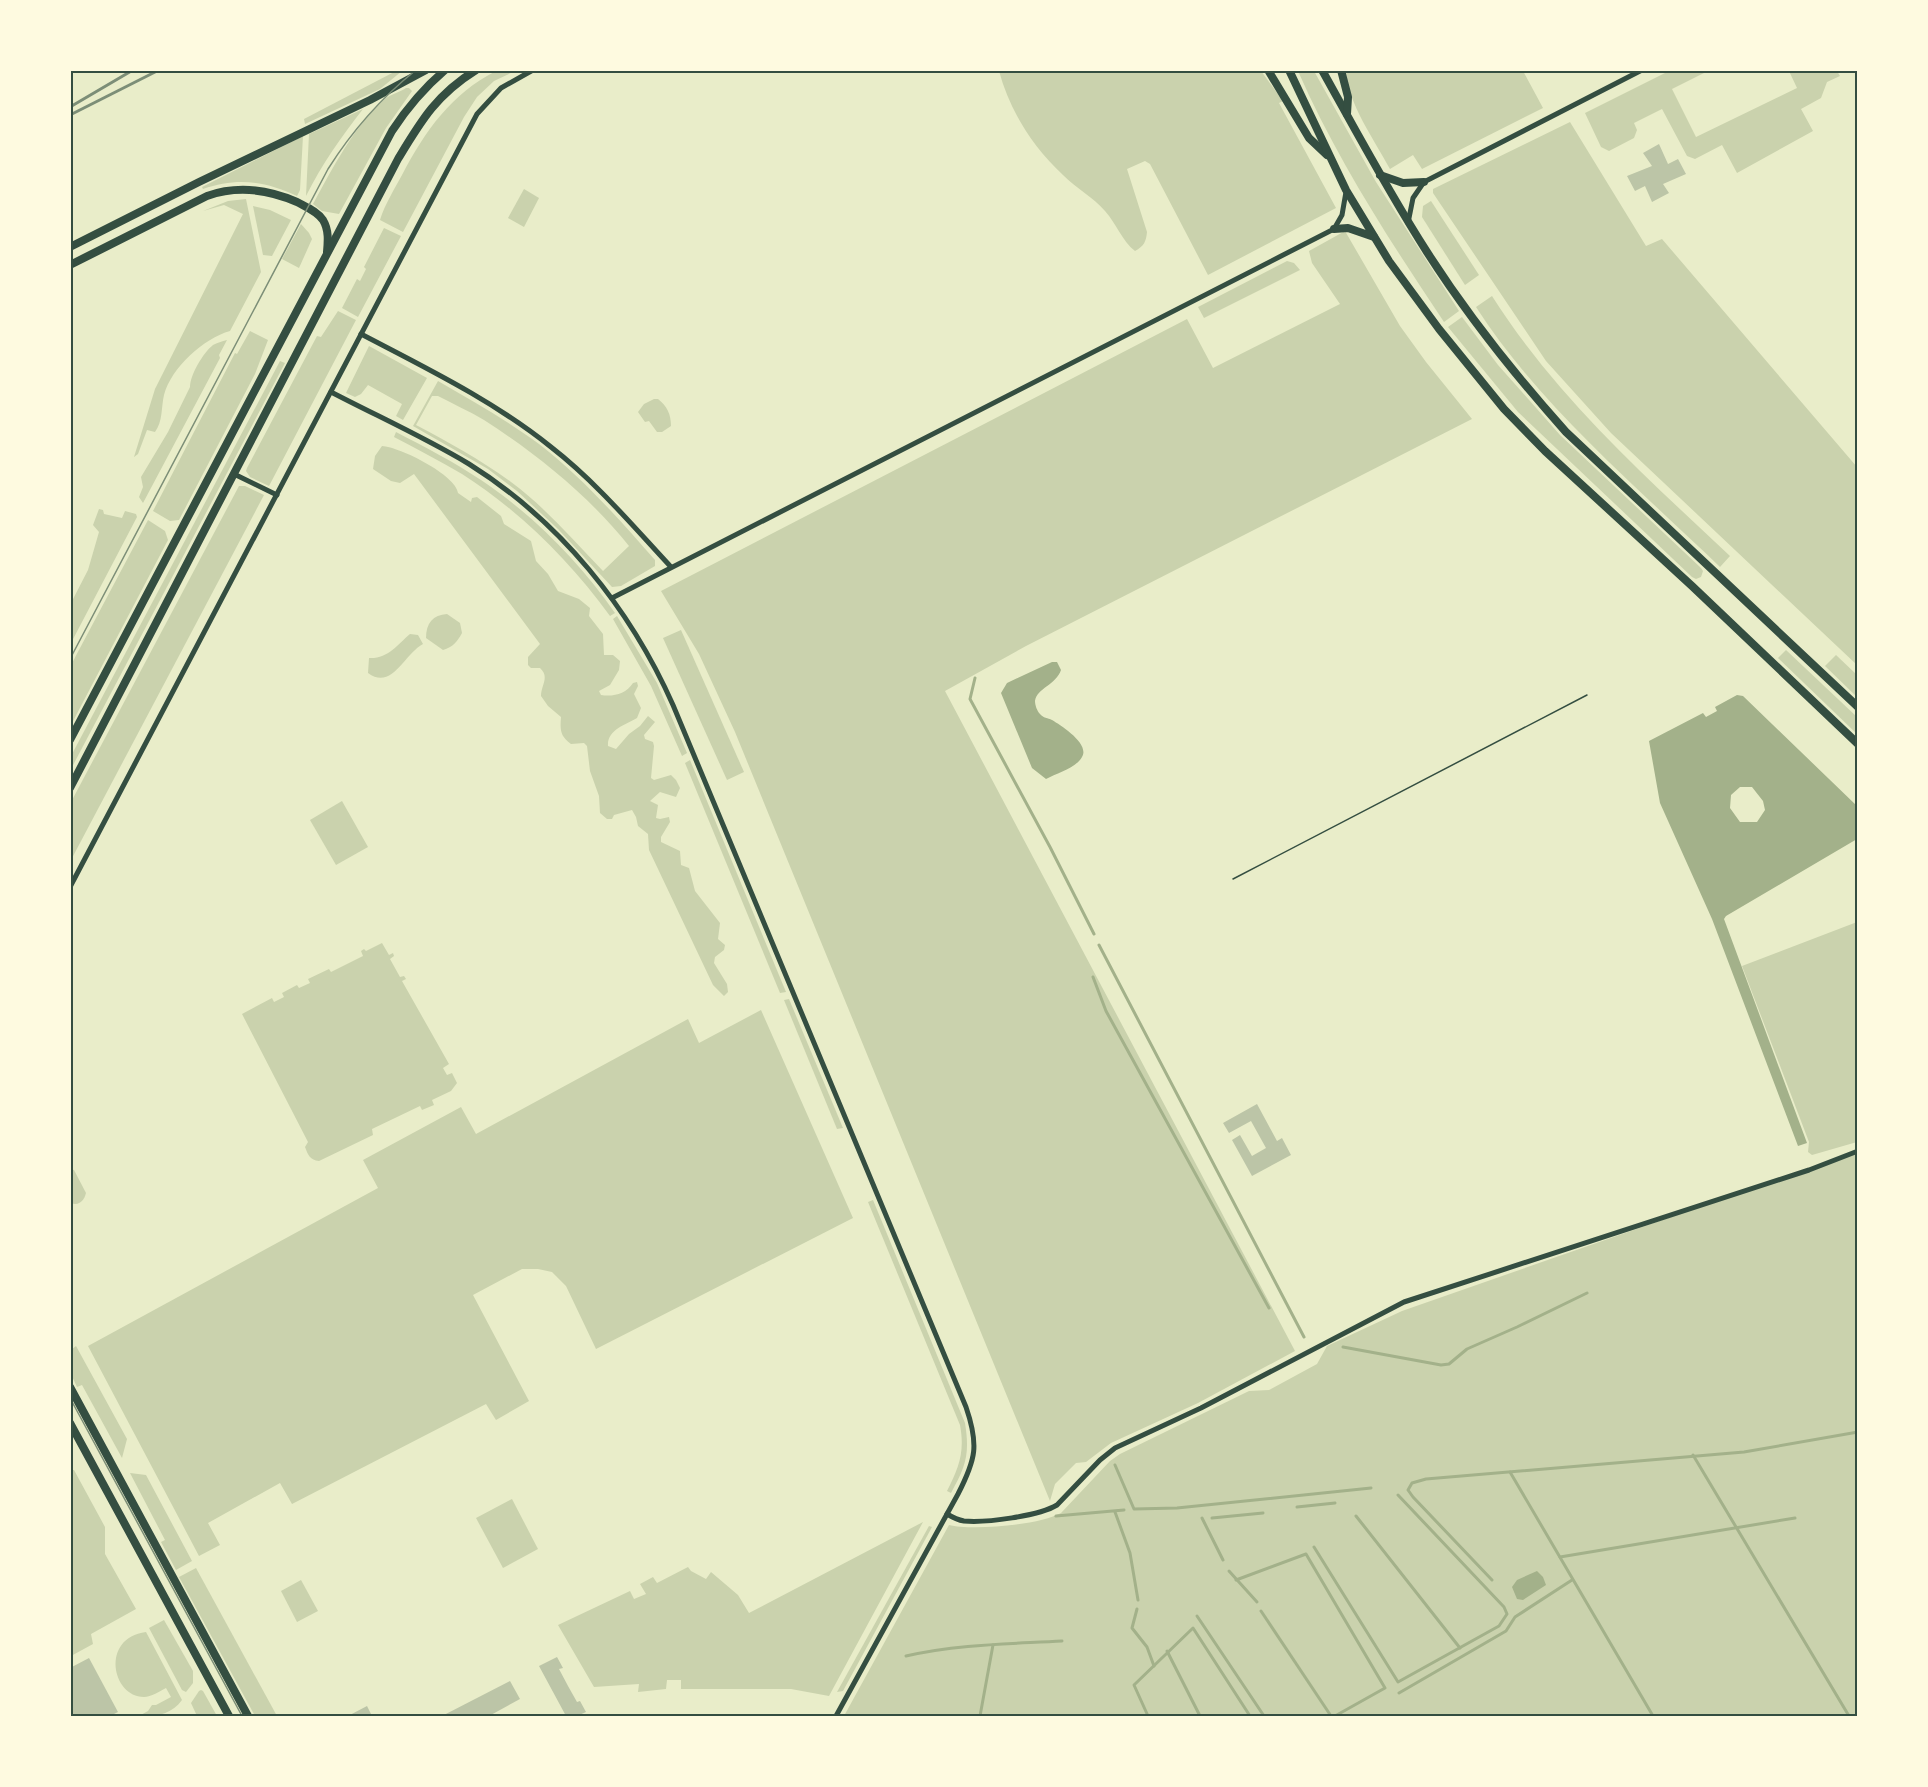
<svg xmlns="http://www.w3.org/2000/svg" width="1928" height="1787" viewBox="0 0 1928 1787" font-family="Helvetica,sans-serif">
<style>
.green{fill:#cad2ad;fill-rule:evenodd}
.water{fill:#a3b18a;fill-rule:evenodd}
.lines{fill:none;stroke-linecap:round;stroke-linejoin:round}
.stream{stroke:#a3b18a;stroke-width:3}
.building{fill:#bcc5a7}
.path{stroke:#344e41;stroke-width:1.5}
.minor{stroke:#344e41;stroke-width:5}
.secondary{stroke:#344e41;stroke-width:8}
.primary{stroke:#344e41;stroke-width:8}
.tram{stroke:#7c8e77;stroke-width:1.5}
.rail{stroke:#7c8e77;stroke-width:3}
.neatline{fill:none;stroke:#344e41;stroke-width:2}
</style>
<rect width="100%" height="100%" fill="#e9edc9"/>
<g class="green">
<path d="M396,71H402L380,89L305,124L304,119Z"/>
<path d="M496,71H515L494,81L477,97L464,117L403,232L380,220C385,204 394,190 402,175C425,131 451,94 496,71Z"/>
<path d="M999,71H1261L1283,101L1279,103L1336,208L1208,275L1150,164L1145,161L1127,169L1147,232C1146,242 1144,246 1135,251C1122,241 1116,223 1105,211C1093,197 1076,188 1063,175C1032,146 1010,111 999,71Z"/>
<path d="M1298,71H1314L1376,182L1459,311L1444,322C1390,241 1337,160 1298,71Z"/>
<path d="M1346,71H1523L1543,108L1422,169L1413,155L1390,169C1375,141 1347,102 1346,71Z"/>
<path d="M1669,71H1708L1672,89L1696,137L1797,88L1789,71H1837L1840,76L1827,82L1821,98L1801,109L1813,131L1737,173L1722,145L1695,159L1687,156L1662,109L1634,123L1637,130L1634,138L1609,151L1601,147L1585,113Z"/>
<path d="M406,88H409L412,91L386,128L339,214L322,211L313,204C333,168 353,127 385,99C391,94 400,92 406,88Z"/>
<path d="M363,109C341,137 322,164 306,196L309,134Z"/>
<path d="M1570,122L1646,246L1662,239L1857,467V665L1611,433L1546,361L1433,193V189Z"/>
<path d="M303,136L300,190L297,196C265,181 237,177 203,189L202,187Z"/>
<path d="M524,189L539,198L524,227L508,218Z"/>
<path d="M246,199L261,272L230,331C204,338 171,368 164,395C161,408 163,421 155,432L147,430L138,454L134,457L155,389L243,214L224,205L203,211L228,201Z"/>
<path d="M1431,201L1479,275L1465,285L1422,217L1423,206Z"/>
<path d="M253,206L270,210L291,220L272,256L263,255Z"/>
<path d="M301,224L309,233L312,239L299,268L282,259Z"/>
<path d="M384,228L401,236L358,317L342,308L357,279L360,281L366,269L364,267Z"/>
<path d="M1345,231L1400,326L1426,362L1472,419L1026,646L945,691L1295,1351L1198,1403L1111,1443L1086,1462L1076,1463L1055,1484L1050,1501L735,732L699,654L661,591L1187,319L1213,368L1340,304L1312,263L1309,251Z"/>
<path d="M1287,261L1294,263L1300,270L1204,318L1198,307Z"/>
<path d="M1492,296C1556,397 1644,475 1730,556L1720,567C1637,487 1539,405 1476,307Z"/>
<path d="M338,311L356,320L269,486L250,477L246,471L247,468L317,336L321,337Z"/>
<path d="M1462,317L1498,365L1560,435L1701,568L1703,571L1701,577L1696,579L1692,577L1518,412L1448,327Z"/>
<path d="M250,331L268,340L255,374L179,520L170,521L153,511L235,353L237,354Z"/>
<path d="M227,340L219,355L220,358L143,503L139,497L143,487L141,477L168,432L190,387C190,375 203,353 213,345C217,343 222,341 227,340Z"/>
<path d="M369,346L427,378L403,420L396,416L402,404L368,385L361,394L355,397L346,393Z"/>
<path d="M280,361L285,363L71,769V756Z"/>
<path d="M438,381C472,401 507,420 539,444C582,477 619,519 655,560V566L621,586L612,587L558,529L517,491L488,469L413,426ZM432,396H438C453,404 469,411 484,420C537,454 590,497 629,546L603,571C573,540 545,507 511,482C481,460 448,442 416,425Z"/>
<path d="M654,399H658C667,406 671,414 671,426L662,432H657L649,421L645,422L638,412L644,404Z"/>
<path d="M396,432C425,447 454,462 481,480C532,514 580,562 615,613L610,616C570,561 520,511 462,474C440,461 417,449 394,437Z"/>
<path d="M382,446C400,447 456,475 458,493L471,502L472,498L477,497L501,516L504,524L531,541L536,561L548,574L558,591L579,599L590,608L589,616L603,634L604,655H613L620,661L619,670L610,685L599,691L601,695C613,697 626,694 633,683L637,682L638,686L634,694L641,708L637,718C625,725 607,730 608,746L616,749L629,734L640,726L648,716L655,722L644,735L645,739L653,742L654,746L651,778L654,780L671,775L676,780L680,788L676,797L660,792L650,801L658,805L656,818L660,819L669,817L670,822L661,837V842L680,851L681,865L689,868L695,891L720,923L718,939L725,945L724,950L715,957L714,963L727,984L728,992L724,996L713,985L649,850L648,834L638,826L636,817L632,810L614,815L612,819H607L600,813L599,796L590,771L587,746L584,743L571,744C560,736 560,730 561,717L548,706L541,696C541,685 550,677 540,668H531L528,665V657L540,644L414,474L400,483L391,481L373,469L375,456Z"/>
<path d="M239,486H245L264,495L71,860V802Z"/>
<path d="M99,509L103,510L104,514L122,518L125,511L136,514L137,517L71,643V603L88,570L99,532L93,525Z"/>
<path d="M148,520L165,531L168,540L71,725V665Z"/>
<path d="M447,614L460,623L462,633C457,642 453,647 443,650L426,638C426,623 433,615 447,614Z"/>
<path d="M617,616L657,683L687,753L682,756L651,686L613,619Z"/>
<path d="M681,630L744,772L727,780L663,638Z"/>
<path d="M410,634L418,635L423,644C404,654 392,691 368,673L369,658C388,659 397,645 410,634Z"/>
<path d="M1786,650L1857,717V734L1778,658Z"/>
<path d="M1836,655L1857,675V697L1825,666Z"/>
<path d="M690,760L786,992L780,993L685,763Z"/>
<path d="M342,801L368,847L336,865L310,820Z"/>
<path d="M1857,922V1142L1812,1155L1808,1152L1809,1142L1742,966Z"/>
<path d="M382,943L389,955L393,953L394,956L390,959L400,977L404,976L406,979L402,981L449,1064L443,1068L447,1075L452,1073L457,1083L451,1091L432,1100L434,1105L422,1110L420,1106L372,1129L373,1135L319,1161C310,1160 308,1155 305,1147L308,1142L242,1014L272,998L274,1002L284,997L282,993L297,985L299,988L310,983L308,979L329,969L331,972L363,956L361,951L364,949L366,951Z"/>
<path d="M789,999L843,1128L837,1129L784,1000Z"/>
<path d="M761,1010L853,1218L596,1349L566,1286L552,1272L538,1269H522L473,1295L529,1401L496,1420L486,1404L292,1504L280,1483L208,1523L220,1545L199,1556L88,1346L378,1188L363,1160L461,1107L476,1134L688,1019L699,1043Z"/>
<path d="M1857,1152V1716H844L949,1525C972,1531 1040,1525 1061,1513L1110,1461L1120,1454L1249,1391L1269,1390L1317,1364L1327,1346L1402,1311Z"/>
<path d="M70,1169L74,1170L86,1193C84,1201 79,1206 71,1203Z"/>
<path d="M873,1200L965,1423C970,1454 966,1466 951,1493L947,1491C959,1467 965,1452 960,1425L868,1202Z"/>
<path d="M76,1346L127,1439L122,1458L82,1385L77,1387L71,1374V1350Z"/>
<path d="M71,1470H74L105,1527V1554L136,1609L91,1634L93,1644L71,1656Z"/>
<path d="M130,1473L146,1475L192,1561L176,1570L161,1542L165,1540Z"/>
<path d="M512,1499L538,1549L503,1568L476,1518Z"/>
<path d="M923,1522L829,1696L791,1689H681V1680H667L666,1689L638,1692L639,1684L594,1687L558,1625L630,1591L634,1599L646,1594L640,1584L653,1577L657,1583L688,1567L691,1571L706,1579L711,1572L738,1595L749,1613Z"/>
<path d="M929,1526L932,1527L843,1691L837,1692Z"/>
<path d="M196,1568L277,1716H255L179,1577Z"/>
<path d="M301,1580L318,1611L297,1622L281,1591Z"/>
<path d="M164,1620L193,1671V1683L186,1692L182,1690L149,1628Z"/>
<path d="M146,1632L182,1700C171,1715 155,1717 139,1716L148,1711L152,1705H156L171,1697L166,1688C160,1691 151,1697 144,1697C112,1697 100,1638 146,1632Z"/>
<path d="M201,1690L203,1691L217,1716H197L191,1703L199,1691Z"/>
</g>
<g class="water">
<path d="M1052,662H1057L1061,670C1056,685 1037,688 1035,701C1035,705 1037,711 1040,714C1043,718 1048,718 1052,720C1062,726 1090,744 1082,757C1076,768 1057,773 1046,779L1032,768L1001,693L1007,683Z"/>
<path d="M1737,695L1743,696L1857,806V839L1726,916L1724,919L1807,1143L1798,1146L1712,919L1660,803L1649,741L1703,713L1706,717L1717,711L1715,707ZM1740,787H1752L1763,801L1765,810L1757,822H1740L1730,808L1731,795Z"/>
<path d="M1537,1571L1543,1577L1546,1585L1523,1600L1517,1599L1512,1587L1517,1580Z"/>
</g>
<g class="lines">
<g class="stream">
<path d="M975,678L970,699L1050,847L1094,934"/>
<path d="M1099,945L1304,1337"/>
<path d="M1093,977L1106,1011L1269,1308"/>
<path d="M1343,1347L1441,1365L1449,1364L1467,1349L1517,1327L1587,1293"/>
<path d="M1693,1455L1849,1716"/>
<path d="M1115,1465L1134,1509L1177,1508L1371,1488"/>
<path d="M1510,1472L1653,1716"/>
<path d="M1297,1507L1335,1503"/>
<path d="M1115,1512L1130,1553L1138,1600"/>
<path d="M1056,1516L1124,1510"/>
<path d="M1356,1516L1460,1648"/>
<path d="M1202,1518L1223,1560"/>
<path d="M1212,1518L1263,1513"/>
<path d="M1314,1547L1398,1682L1499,1626L1507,1614L1504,1607L1398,1495"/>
<path d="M1560,1557L1795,1518"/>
<path d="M1229,1571L1257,1602"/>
<path d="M1236,1580L1306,1554L1385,1688L1335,1716"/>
<path d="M1492,1580L1413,1497L1408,1490L1412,1483L1426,1479L1744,1452L1858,1432"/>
<path d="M1137,1609L1132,1628L1147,1647L1154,1666"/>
<path d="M1261,1611L1331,1716"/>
<path d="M1197,1616L1264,1716"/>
<path d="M1167,1651L1200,1716"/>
<path d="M906,1656C957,1644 1010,1644 1062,1641"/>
<path d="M1399,1693L1506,1631L1515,1617L1572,1580"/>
<path d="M980,1716L993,1645"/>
<path d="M1148,1716L1134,1685L1193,1628L1250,1716"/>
</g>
</g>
<g class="building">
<path d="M1659,144L1668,164L1678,159L1686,174L1663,184L1669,193L1652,202L1645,186L1635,191L1627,176L1652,166L1643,153Z"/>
<path d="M1257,1104L1277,1141L1282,1138L1291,1155L1252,1176L1232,1140L1240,1135L1252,1156L1266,1148L1251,1121L1229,1133L1223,1123Z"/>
<path d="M557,1657L563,1668L559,1669L568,1686L577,1702L580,1701L586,1712L577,1716H566L539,1666Z"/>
<path d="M89,1658L118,1712L110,1716H70V1668Z"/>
<path d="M510,1681L520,1699L489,1716H442Z"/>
<path d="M367,1706L372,1716H348Z"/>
</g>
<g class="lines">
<path class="path" d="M1233,879L1587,695"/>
<g class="minor">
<path d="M1408,223L1413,198L1424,182L1642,70"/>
<path d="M361,334C426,368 494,401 551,447C596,482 632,525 671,567"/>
<path d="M331,392C377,416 424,437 469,464C560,521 630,608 673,705L966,1407C979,1445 976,1459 958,1494L836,1716"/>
<path d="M236,475L277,495"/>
<path d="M612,598L1334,229L1342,215L1346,192"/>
<path d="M70,887L477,114L501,88L533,70"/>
<path d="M947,1514C952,1517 958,1520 964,1521C986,1523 1039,1516 1057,1505L1100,1460L1115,1448L1201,1408L1404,1302L1809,1170L1858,1151"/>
</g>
<g class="secondary">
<path d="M70,247L199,182L370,100L426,70"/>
<path d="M70,265L207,196C238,185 267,189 297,202C306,207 317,211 323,220C329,230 328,241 327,252"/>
<path d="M70,1387L248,1716"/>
<path d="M70,1423L229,1716"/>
</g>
<g class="primary">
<path d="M1268,70L1309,138L1327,155"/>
<path d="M1289,70L1346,190L1389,261L1439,329L1504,409L1545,451L1692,586L1858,744"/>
<path d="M1322,70C1356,131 1389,193 1427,252C1468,316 1515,375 1566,432L1858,707"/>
<path d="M1341,70L1348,97L1347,114"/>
<path d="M1380,175L1403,183L1424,182"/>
<path d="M1334,229L1348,228L1374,237"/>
<path d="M70,740L392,131C407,108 424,88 445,70"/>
<path d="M70,788L398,159C421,121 436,95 476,70"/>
</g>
<g class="tram">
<path d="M70,659L328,169C352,131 381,98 416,70"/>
<path d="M70,1398L242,1716"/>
</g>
<g class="rail">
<path d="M70,107L133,70"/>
<path d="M70,115L159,70"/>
</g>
</g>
<rect width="1928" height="1787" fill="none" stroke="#fefae0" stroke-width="144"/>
<rect x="72" y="72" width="1784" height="1643" class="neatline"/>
</svg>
